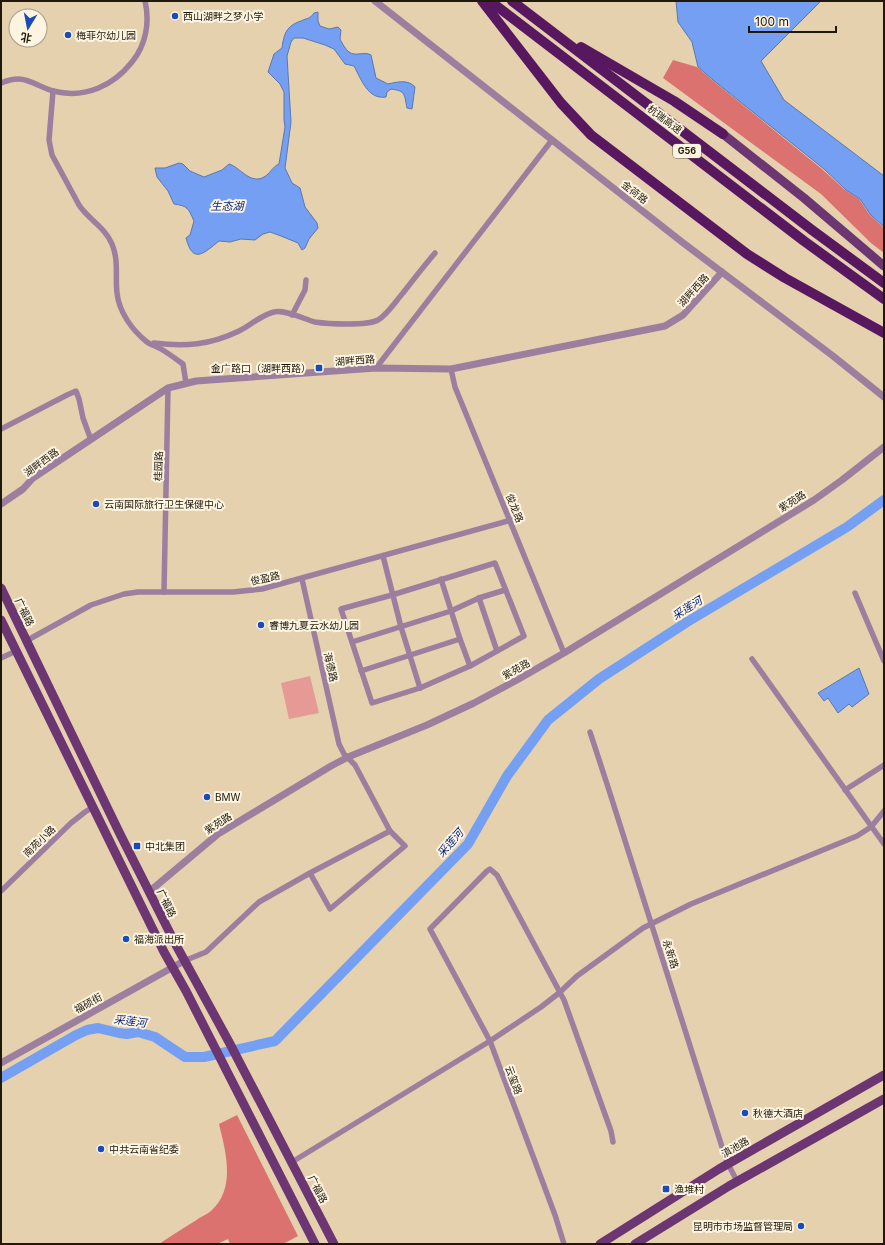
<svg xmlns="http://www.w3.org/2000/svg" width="885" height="1245" viewBox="0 0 885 1245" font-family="Inter,'Noto Sans SC',sans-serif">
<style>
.green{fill:#e69a96}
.forest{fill:#db726f}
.water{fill:#749ff2;stroke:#5b77ad}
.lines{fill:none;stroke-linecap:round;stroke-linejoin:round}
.river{stroke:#749ff2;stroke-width:10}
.minor{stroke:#9c7f9f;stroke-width:5.5}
.tertiary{stroke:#9c7f9f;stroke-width:7}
.primary{stroke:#6b3671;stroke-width:9}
.motorway{stroke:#581860;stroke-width:10}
.poi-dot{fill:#1b4bb8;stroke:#fdf4e1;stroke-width:1.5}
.labels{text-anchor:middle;stroke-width:4;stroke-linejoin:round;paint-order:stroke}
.shield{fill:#fdf4e1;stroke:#625b4b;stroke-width:1}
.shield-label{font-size:9px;font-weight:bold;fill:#20190b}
.poi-label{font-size:10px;fill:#20190b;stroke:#fdf4e1;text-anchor:start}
.street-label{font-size:10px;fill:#20190b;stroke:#fdf4e1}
.water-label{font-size:11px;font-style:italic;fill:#001f7e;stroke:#fdf4e1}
</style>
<rect width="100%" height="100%" fill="#e5d1ad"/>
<path class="green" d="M310,676L319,713L289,719L281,683Z"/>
<g class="forest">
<path d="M673,60L697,67L712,80L822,169L845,190L859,199L869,214L884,228V253L871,243L821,194L663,78Z"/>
<path d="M237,1115L298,1236L283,1244H230L228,1239L217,1244H159C171,1236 183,1228 195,1221C200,1217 206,1215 211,1211C236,1188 226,1153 219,1124Z"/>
</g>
<g class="water">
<path d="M676,1H821L761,61L784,100L884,176V227L870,214L860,199L846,190L824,169L713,80L698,67L692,42L678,22Z"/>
<path d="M318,12V21L320,26L329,29L338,27L341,30L340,39C342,43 346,50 349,52C355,57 365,51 371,55L376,78L388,84C397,82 408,79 415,87L412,109L407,108C404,94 406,91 391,89L387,92L386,97C368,100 361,79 354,66L345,64L334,49L325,45L303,38H294L291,42L287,56L291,122L285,168L292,183L300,188L305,207L317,223L318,228L309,239L305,248L302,250L298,243L281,236L270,232L263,234L255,240L241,239L230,242L219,241C204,253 193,265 186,238L190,235L194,221C188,208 188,206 174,204L168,191L157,177L155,168H165L179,163L183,164L190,171L204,177L222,170L229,164C240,167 250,185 264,177C270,174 272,167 279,164L285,127L284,120V92L280,84L268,72L274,54L282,48C284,34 286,26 301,21C307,18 310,19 314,13Z"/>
<path d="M859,668L869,694L852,707L849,704L838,713L828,698L824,701L818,693Z"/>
</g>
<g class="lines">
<path class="river" d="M1,1078L76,1035L87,1030L98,1028L119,1033L127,1034L138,1032L155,1037L185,1057H204L275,1041L468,844L507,776L548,720L599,679L687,622L847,527L884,500"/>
<g class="minor">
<path d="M1,83C25,73 31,84 53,91C85,99 113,86 132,62C146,45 150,22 145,1"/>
<path d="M53,91L49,140L52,155L79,205C88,219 105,227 112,244C119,261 115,276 117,293C119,312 132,330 147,342C151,345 156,346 161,349C168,353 176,359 183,364L186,383"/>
<path d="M292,315L305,290L306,280"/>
<path d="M154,343C185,347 210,345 239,331C251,325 261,315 274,312C284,309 304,319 315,322C327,324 367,326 378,320C388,314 395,302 403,293C413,280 424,266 435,253"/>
<path d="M376,368L552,140"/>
<path d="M451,369L455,387L564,653"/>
<path d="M1,429L67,395L76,391L79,399L83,418L91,440"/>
<path d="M383,556L401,627L420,688"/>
<path d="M495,563L524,636L470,666L420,688L372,703L341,609L392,595Z"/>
<path d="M302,579L339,744L344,754L355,765L390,831"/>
<path d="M441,579L460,639"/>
<path d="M164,592L168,388"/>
<path d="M855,593L884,661"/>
<path d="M479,598L505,590"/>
<path d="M26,641L91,605L124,594L138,592H233L262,589L511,520"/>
<path d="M352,642L451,611L479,598L497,651"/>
<path d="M1,658L16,651"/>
<path d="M752,659L884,844"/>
<path d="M361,671L460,639L470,666"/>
<path d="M590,732L608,787L723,1150L728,1164L737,1181"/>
<path d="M845,790L884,765"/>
<path d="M1,891L71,823L85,812L93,807"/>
<path d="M184,961L206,952L259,902L310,873L390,831L405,846L330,909L310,873"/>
<path d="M292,1162L490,1041L541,1007L559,993L577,976L643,928L691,904L857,836L871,827L884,811"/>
<path d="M564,1244L555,1215L490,1041L430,929L487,871L490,869L497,875L564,1000L611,1131L613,1142"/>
</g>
<g class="tertiary">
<path d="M375,1L682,242L833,356L884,397"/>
<path d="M1,504L23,489L33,478L168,388L196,381L376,368L451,369L665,326L683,315L722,272"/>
<path d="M150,891L218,834L331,766L348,757L427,725L474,703L517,680L564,653L814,500L842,480L884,447"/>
<path d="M1,1063L184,961"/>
</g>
<g class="primary">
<path d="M723,134L804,198L884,266"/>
<path d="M1,588L120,834L176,945L229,1042L334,1244"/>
<path d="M1,620L164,952L186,991L315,1244"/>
<path d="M600,1244L719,1169L884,1075"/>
<path d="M635,1244L729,1186L884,1099"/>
</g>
<g class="motorway">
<path d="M482,1L561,103L591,135L747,254L785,278L884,333"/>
<path d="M490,1L804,241L884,299"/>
<path d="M512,1L812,230L884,283"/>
<path d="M581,47L674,101L723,134"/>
</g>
</g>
<g class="poi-dot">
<circle cx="175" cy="16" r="4"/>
<circle cx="68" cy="35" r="4"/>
<rect x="315" y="364" width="8" height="8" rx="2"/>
<circle cx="96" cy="504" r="4"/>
<circle cx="261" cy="625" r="4"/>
<circle cx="207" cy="797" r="4"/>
<rect x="133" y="842" width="8" height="8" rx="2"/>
<circle cx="126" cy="939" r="4"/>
<circle cx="745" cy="1113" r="4"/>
<circle cx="101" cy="1149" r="4"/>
<rect x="662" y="1185" width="8" height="8" rx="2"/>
<circle cx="801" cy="1226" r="4"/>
</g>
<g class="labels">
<rect class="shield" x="673" y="144" width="28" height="14" rx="3"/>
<g class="shield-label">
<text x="687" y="154">G56</text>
</g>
<g class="poi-label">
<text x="183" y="20">西山湖畔之梦小学</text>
<text x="76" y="39">梅菲尔幼儿园</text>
<text x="311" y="372" text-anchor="end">金广路口（湖畔西路）</text>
<text x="104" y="508">云南国际旅行卫生保健中心</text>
<text x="269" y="629">睿博九夏云水幼儿园</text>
<text x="215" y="801">BMW</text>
<text x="145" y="850">中北集团</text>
<text x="134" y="943">福海派出所</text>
<text x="753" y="1117">秋德大酒店</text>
<text x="109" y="1153">中共云南省纪委</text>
<text x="674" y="1193">渔堆村</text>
<text x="793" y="1230" text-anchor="end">昆明市市场监督管理局</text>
</g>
<g class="street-label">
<text transform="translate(665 119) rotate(37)" y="4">杭瑞高速</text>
<text transform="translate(635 192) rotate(38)" y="4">金荷路</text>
<text transform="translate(693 290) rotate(-48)" y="4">湖畔西路</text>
<text transform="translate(355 360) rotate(-4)" y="4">湖畔西路</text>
<text transform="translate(41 462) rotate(-36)" y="4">湖畔西路</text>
<text transform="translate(158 466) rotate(-88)" y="4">桂园路</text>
<text transform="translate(792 501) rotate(-32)" y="4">紫苑路</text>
<text transform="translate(515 508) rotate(68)" y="4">俊龙路</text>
<text transform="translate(265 578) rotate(-12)" y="4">俊盈路</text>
<text transform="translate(25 612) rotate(64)" y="4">广福路</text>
<text transform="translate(331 667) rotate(77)" y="4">海德路</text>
<text transform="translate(516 669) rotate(-29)" y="4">紫苑路</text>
<text transform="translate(218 823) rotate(-33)" y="4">紫苑路</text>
<text transform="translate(39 841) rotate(-44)" y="4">南苑小路</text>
<text transform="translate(167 903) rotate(64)" y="4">广福路</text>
<text transform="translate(671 954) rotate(72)" y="4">永新路</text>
<text transform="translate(88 1003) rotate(-29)" y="4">福硕街</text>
<text transform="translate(514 1080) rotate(69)" y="4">云玺路</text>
<text transform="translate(735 1147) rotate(-30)" y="4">滇池路</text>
<text transform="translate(318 1189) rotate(63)" y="4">广福路</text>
</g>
<g class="water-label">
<text x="227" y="210">生态湖</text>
<text transform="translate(687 608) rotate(-32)" y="4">采莲河</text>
<text transform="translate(450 843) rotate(-49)" y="4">采莲河</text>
<text transform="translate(130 1021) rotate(7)" y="4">采莲河</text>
</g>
</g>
<rect width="885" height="1245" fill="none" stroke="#20190b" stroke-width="4"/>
<g transform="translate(28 28) rotate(190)"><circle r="19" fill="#fdf4e1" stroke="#a59c8b"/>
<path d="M0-3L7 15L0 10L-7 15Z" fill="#1b4bb8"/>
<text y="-6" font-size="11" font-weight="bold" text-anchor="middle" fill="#20190b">北</text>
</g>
<path d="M749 26v6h87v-6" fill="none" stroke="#20190b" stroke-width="2"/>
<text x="755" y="26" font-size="12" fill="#20190b" stroke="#fdf4e1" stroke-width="3" paint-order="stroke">100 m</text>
</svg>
